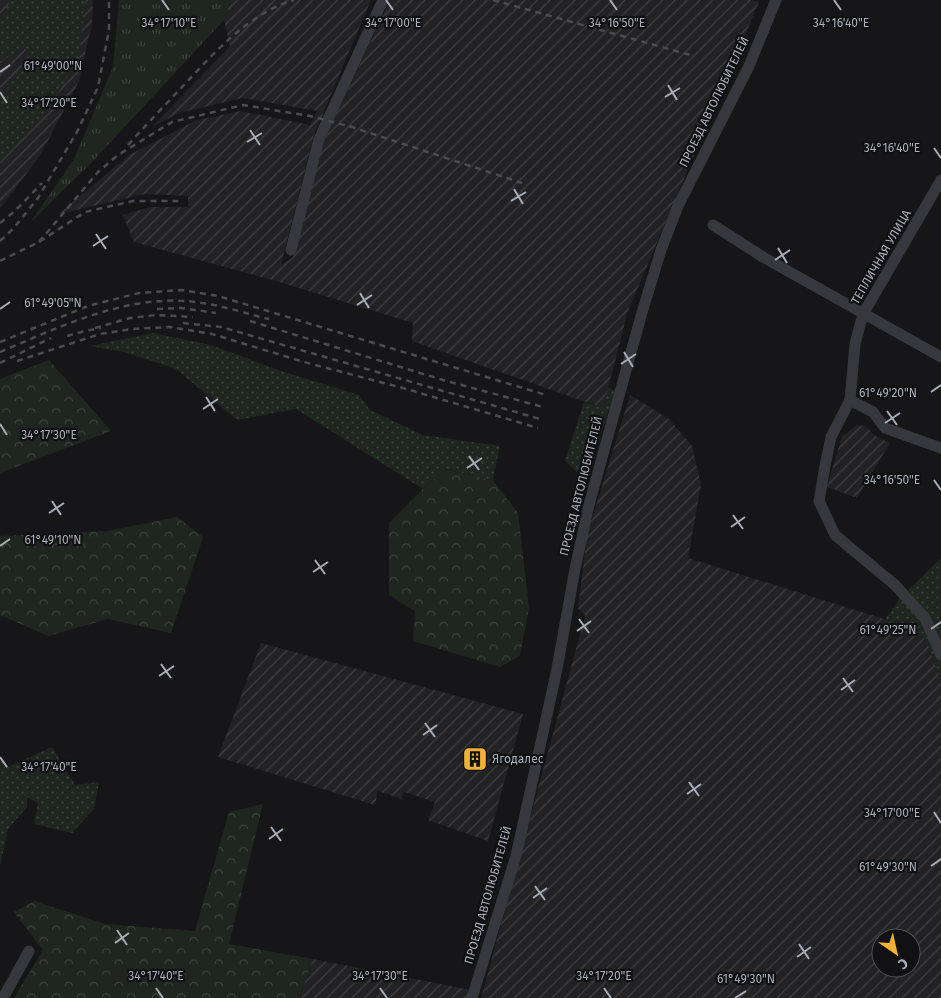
<svg xmlns="http://www.w3.org/2000/svg" width="941" height="998" viewBox="0 0 941 998" font-family="'Fira Sans',sans-serif">
<style>
.industrial{fill:url(#industrial-furrows);fill-rule:evenodd}
.grass{fill:url(#grass-dots)}
.forest{fill:url(#forest-crowns)}
.park{fill:url(#park-tufts)}
.lines{fill:none;stroke-linecap:round;stroke-linejoin:round}
.minor{stroke:#37383d;stroke-width:11}
.rail{stroke:#4a4c52;stroke-width:2.5;stroke-dasharray:6 5;stroke-linecap:butt}
.ticks{fill:none;stroke:#a8adb8;stroke-width:2}
.labels{text-anchor:middle;stroke-width:4.5;stroke-linejoin:round;paint-order:stroke}
.street-label{font-size:12px;fill:#a8adb8;stroke:#111113}
.poi-label{font-size:12px;fill:#a8adb8;stroke:#111113;text-anchor:start}
.ticks-label{font-size:12px;text-anchor:middle;fill:#a8adb8;stroke:#111113;stroke-width:4.5;stroke-linejoin:round;paint-order:stroke}
</style>
<defs>
<pattern id="industrial-furrows" width="10" height="10" patternUnits="userSpaceOnUse" patternTransform="scale(1.25)"><rect width="10" height="10" fill="#222225"/><path d="M-1 1l2-2M0 10L10 0M9 11l2-2" fill="none" stroke="#3f3f43"/></pattern>
<pattern id="grass-dots" width="8" height="8" patternUnits="userSpaceOnUse" patternTransform="scale(1.25)"><rect width="8" height="8" fill="#1e261f"/><path d="M2 2h.1M6 6h.1" fill="none" stroke="#3c433d" stroke-width="1.8" stroke-linecap="round"/></pattern>
<pattern id="forest-crowns" width="20" height="18" patternUnits="userSpaceOnUse" patternTransform="scale(1.25)"><rect width="20" height="18" fill="#1e261f"/><path d="M2 6a3 3 0 1 1 6 0M12 15a3 3 0 1 1 6 0" fill="none" stroke="#3c433d"/></pattern>
<pattern id="park-tufts" width="24" height="20" patternUnits="userSpaceOnUse" patternTransform="scale(1.25)"><rect width="24" height="20" fill="#1e261f"/><path d="M3 7l-1-3M5 7V3M7 7l1-3M15 17l-1-3M17 17v-4M19 17l1-3" fill="none" stroke="#3c433d"/></pattern>
</defs>
<rect width="100%" height="100%" fill="#161618"/>
<g class="industrial">
<path d="M0,0H93L92,24L79,81L41,154L0,209Z"/>
<path d="M231,0H371L314,135L281,265L293,257L322,145L390,0H751L759,2L628,311L603,408L412,341L413,323L276,281L134,242L123,215L150,207H188V196L145,194L59,214L129,155L197,120L240,111L310,125L317,111L243,98L179,113L152,127L230,46L224,20Z"/>
<path d="M630,395L669,419L692,446L701,485L688,558L884,619L922,632L941,678V998H481L585,616L578,608L587,535ZM881,938H911V968H881Z"/>
<path d="M857,425L866,426L874,435L890,443L857,498L827,487L842,436Z"/>
<path d="M261,643L523,714L488,841L428,820L435,802L404,792L401,799L378,791L375,805L218,757Z"/>
<path d="M313,959L471,990L467,998H299Z"/>
</g>
<g class="grass">
<path d="M11,0H85L79,57L48,110L0,162V97L28,61L25,47L0,62V20Z"/>
<path d="M153,333L211,345L281,371L359,395L370,410L423,435L500,446L493,480L445,469L423,489L296,409L237,420L176,369L124,352L90,346Z"/>
<path d="M608,388L616,390L600,436L589,460L576,472L565,460L584,402L603,408Z"/>
<path d="M941,558V678L922,633L885,619L901,597Z"/>
<path d="M52,747L75,785L99,782L94,809L72,833L34,824L38,803L27,797V807L8,829L0,866V760L8,767Z"/>
</g>
<g class="forest">
<path d="M49,360L111,431L0,473V379Z"/>
<path d="M445,469L493,480L518,513L529,607L520,656L500,667L413,641L415,611L389,595V523L423,489Z"/>
<path d="M177,517L203,537L171,633L108,619L48,636L0,615V536L108,531Z"/>
<path d="M263,804L229,944L313,959L299,998H14L43,950L14,912L34,901L105,924L195,931L229,812Z"/>
</g>
<path class="park" d="M119,0H231L224,20L93,161L30,223L74,159L113,67Z"/>
<g class="lines">
<g class="minor">
<path d="M941,180L863,314L855,344L850,400L831,437L825,466L819,501L835,535L895,585L925,618L941,655"/>
<path d="M713,225L763,257L941,357"/>
<path d="M291,250L319,139L383,0"/>
<path d="M850,400L873,412L885,428L941,448"/>
<path d="M3,998L29,951"/>
<path d="M472,998L516,856L557,669L575,569L589,505L641,316L661,250L678,206L749,66L776,0"/>
</g>
<g class="rail">
<path d="M493,0L694,56"/>
<path d="M128,145C146,125 165,105 183,86C215,52 248,14 294,0"/>
<path d="M0,223L15,211L42,183"/>
<path d="M0,241L13,229L38,198L78,130L98,87L109,30V0"/>
<path d="M39,242L98,172L118,155L172,122L243,105L310,116L352,127L522,183"/>
<path d="M0,261L39,242L85,212L133,201H180"/>
<path d="M157,309L182,308L216,313"/>
<path d="M250,321L443,380L543,407"/>
<path d="M183,323L221,327L540,419"/>
<path d="M95,328L130,318L156,315L193,317"/>
<path d="M67,336L85,331L101,328"/>
<path d="M0,342L88,306L139,293L182,290L218,296L546,395"/>
<path d="M0,352C62,326 133,291 202,303C225,306 247,314 269,319"/>
<path d="M17,361L100,334L132,329L170,327L212,334L304,362L403,388L538,428"/>
<path d="M0,363L51,338"/>
</g>
</g>
<path class="ticks" d="M162,0L169,10M386,0L393,10M610,0L617,10M834,0L841,10M0,72L10,65M668,85L677,100M0,92L7,103M665,97L680,88M250,130L260,145M247,142L262,133M934,148L941,158M514,189L523,204M511,201L526,192M96,234L106,249M93,246L108,236M778,248L787,263M775,260L790,250M360,293L369,308M357,305L372,295M0,309L10,302M624,352L633,367M621,364L636,354M931,392L941,385M206,397L215,411M203,409L218,399M887,411L897,425M885,423L900,413M0,424L7,435M469,456L479,470M467,468L482,458M934,480L941,490M52,501L61,515M49,513L64,503M733,515L743,529M731,527L745,517M0,546L10,539M315,560L325,574M313,572L328,562M579,619L589,633M931,629L941,622M577,631L591,621M161,664L171,678M159,676L174,666M843,678L853,692M841,690L855,680M425,723L435,737M423,735L437,725M0,757L7,767M689,782L699,796M687,794L701,784M934,812L941,823M271,827L281,841M269,839L283,829M931,866L941,859M535,886L545,900M533,898L547,888M117,930L127,945M115,943L129,933M799,944L809,959M797,957L811,947M156,988L163,998M380,988L387,998M604,988L611,998M735,998L746,991"/>
<defs>
<symbol id="building-square" viewBox="-11 -11 22 22"><rect x="-9" y="-9" width="18" height="18" rx="4" fill="#f2b134" stroke="#111113"/><path d="M-4-6H4V6H1V3H-1V6H-4ZM-2.5-4.3h1.7v1.8h-1.7ZM.8-4.3h1.7v1.8H.8ZM-2.5-1h1.7V.8h-1.7ZM.8-1h1.7V.8H.8Z" fill="#111"/></symbol>
</defs>
<g fill-rule="evenodd">
<use href="#building-square" x="461" y="745" width="28" height="28"/>
</g>
<g class="labels">
<g class="street-label">
<text transform="translate(714 102) rotate(-64)" y="4">ПРОЕЗД АВТОЛЮБИТЕЛЕЙ</text>
<text transform="translate(881 257) rotate(-60)" y="4">ТЕПЛИЧНАЯ УЛИЦА</text>
<text transform="translate(581 486) rotate(-76)" y="4">ПРОЕЗД АВТОЛЮБИТЕЛЕЙ</text>
<text transform="translate(488 895) rotate(-74)" y="4">ПРОЕЗД АВТОЛЮБИТЕЛЕЙ</text>
</g>
<g class="poi-label">
<text x="492" y="763">Ягодалес</text>
</g>
</g>
<g class="ticks-label">
<text x="169" y="27">34°17'10"E</text>
<text x="393" y="27">34°17'00"E</text>
<text x="617" y="27">34°16'50"E</text>
<text x="841" y="27">34°16'40"E</text>
<text x="53" y="70">61°49'00"N</text>
<text x="49" y="107">34°17'20"E</text>
<text x="892" y="152">34°16'40"E</text>
<text x="53" y="307">61°49'05"N</text>
<text x="888" y="397">61°49'20"N</text>
<text x="49" y="439">34°17'30"E</text>
<text x="892" y="484">34°16'50"E</text>
<text x="53" y="544">61°49'10"N</text>
<text x="888" y="634">61°49'25"N</text>
<text x="49" y="771">34°17'40"E</text>
<text x="892" y="817">34°17'00"E</text>
<text x="888" y="871">61°49'30"N</text>
<text x="156" y="980">34°17'40"E</text>
<text x="380" y="980">34°17'30"E</text>
<text x="604" y="980">34°17'20"E</text>
<text x="746" y="983">61°49'30"N</text>
</g>
<g transform="translate(896 953) rotate(146)"><circle r="24" fill="#111113" stroke="#4d4f55"/>
<path d="M0-4L9 19L0 12L-9 19Z" fill="#f2b134"/>
<text y="-8" font-size="14" font-weight="bold" text-anchor="middle" fill="#a8adb8">С</text>
</g>
</svg>
